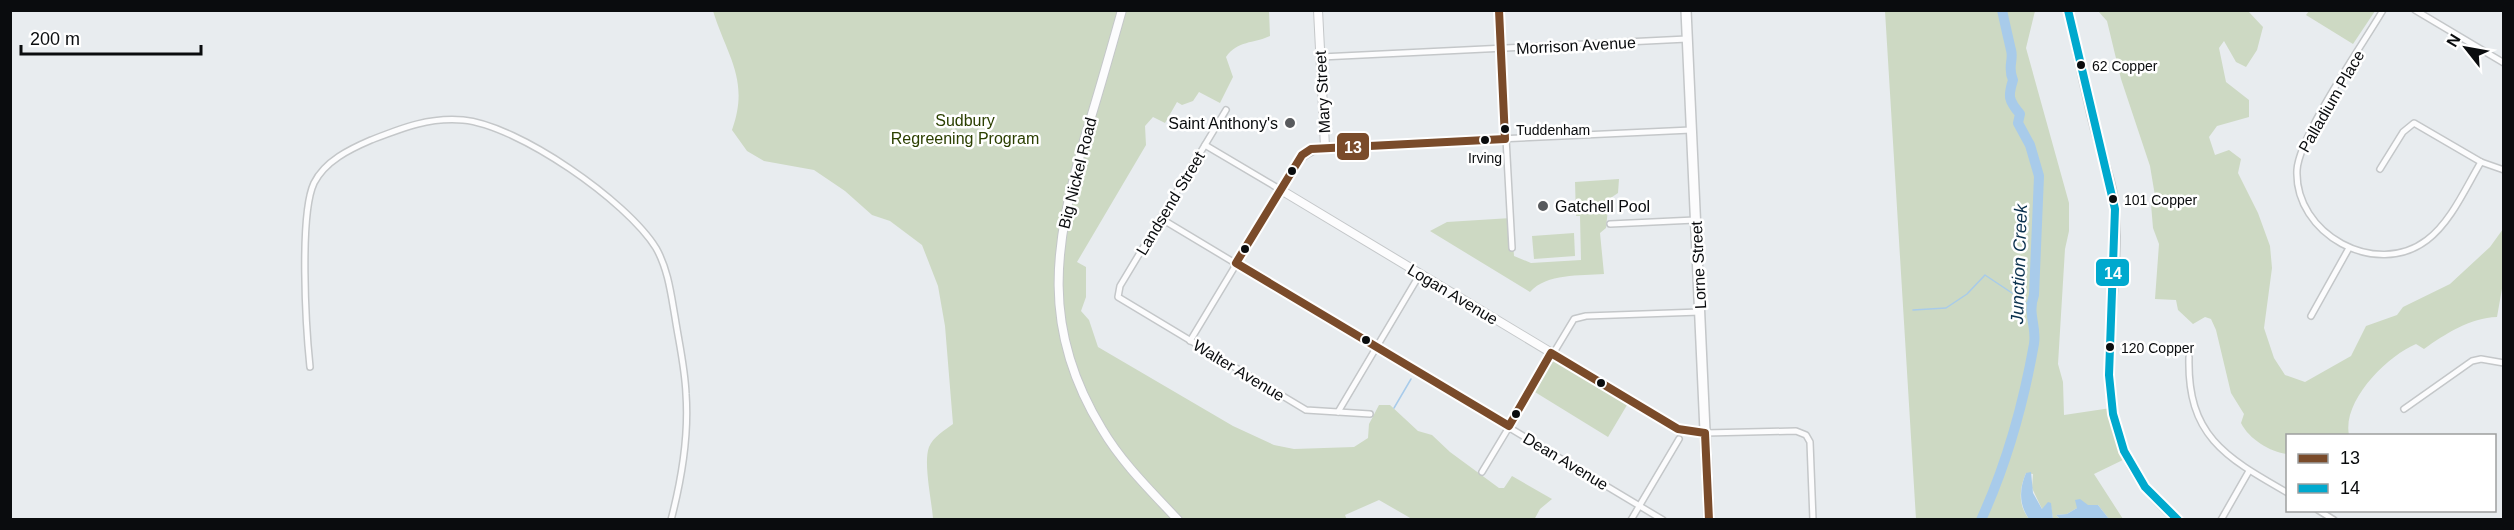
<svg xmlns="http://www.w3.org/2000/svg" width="2514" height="530" viewBox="0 0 2514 530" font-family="Arial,sans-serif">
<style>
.green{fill:#cdd9c3}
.water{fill:#a8cbea}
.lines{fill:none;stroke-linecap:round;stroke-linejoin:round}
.stream{stroke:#a8cbea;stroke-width:1.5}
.river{stroke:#a8cbea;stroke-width:10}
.street-casing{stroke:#c4c7c9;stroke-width:8}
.secondary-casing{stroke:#c4c7c9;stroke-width:10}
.primary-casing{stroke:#c4c7c9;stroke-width:12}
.street{stroke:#fcfcfd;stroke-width:5}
.secondary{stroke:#fcfcfd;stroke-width:8}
.primary{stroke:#fcfcfd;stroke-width:9}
.bus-1-casing{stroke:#fff;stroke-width:12}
.bus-2-casing{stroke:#fff;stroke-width:12}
.bus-1{stroke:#7a4b2a;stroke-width:8}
.bus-2{stroke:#00a9ce;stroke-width:8}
.bus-dot{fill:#0a0c0e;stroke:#fff;stroke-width:2}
.poi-dot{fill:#585a5d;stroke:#fff;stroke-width:2}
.labels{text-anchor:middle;stroke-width:5;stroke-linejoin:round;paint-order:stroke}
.bus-label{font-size:14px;fill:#0a0c0e;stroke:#fff;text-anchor:start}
.street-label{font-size:16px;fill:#0a0c0e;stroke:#fff}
.park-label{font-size:16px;fill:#2b3f00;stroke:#fff}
.poi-label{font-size:16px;fill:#0a0c0e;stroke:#fff;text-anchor:end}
.water-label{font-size:18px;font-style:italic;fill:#0a314e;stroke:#fff}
.line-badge{stroke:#fff;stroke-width:2}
.badge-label{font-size:16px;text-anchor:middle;font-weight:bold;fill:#fff}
</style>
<rect width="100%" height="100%" fill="#e8ecef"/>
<g class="green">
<path d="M713,11H1269L1270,36C1253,44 1238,40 1226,57L1233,77L1220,103L1199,92L1193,101L1182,105L1177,102L1165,123L1153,117L1145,126L1146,145L1077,262L1086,267V297L1081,311L1089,320L1098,347L1233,426L1274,445L1294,449L1354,447L1368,438L1369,424L1379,405H1390L1418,431L1432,435L1450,452L1499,488H1504L1512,476L1552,499L1540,509L1534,520L1412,519L1379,500L1345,515L1347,520L933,519C932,502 923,463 929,447C933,437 945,430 953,424L945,326L938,286L922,245L890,221L872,215L845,191L814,170L764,161L747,151L732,130C750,80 727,56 713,11Z"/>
<path d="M1885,11H2035L2026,48L2069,203V231L2065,249L2058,364L2063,382L2064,415L2111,408L2127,458L2094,474L2123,519H2109L2098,505L2077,508L2067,514L2056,515L2060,519H2053L2051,507L2042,509L2032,488L2033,474L2026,473C2019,489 2018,505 2029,519H1916Z"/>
<path d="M2098,11H2248L2263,27L2257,50L2246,67L2236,62L2224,41L2219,48L2226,82L2249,100V117L2217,126L2209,137L2215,155L2229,150L2241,159L2238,173L2258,213L2270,246L2272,268L2264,328L2274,358L2285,375L2305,382L2351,356L2366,326L2397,315L2403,307L2450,284L2490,247L2503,229V283L2497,317C2470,318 2445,334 2424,349L2416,344C2387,356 2342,401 2349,435L2288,436L2287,454C2270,452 2249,439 2241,423L2244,414L2231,393L2216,330L2211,319L2205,317L2193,324L2178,310L2176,300L2155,299L2159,244L2153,228L2151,204L2155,196L2150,166L2121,79L2107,21Z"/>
<path d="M2309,11V10L2375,11L2353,44L2306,15Z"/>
<path d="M1619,179L1618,193L1609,199L1606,228L1600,233L1604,274C1580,276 1547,273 1530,292L1430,231L1447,222L1511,218L1514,256L1531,263L1581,260L1580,216H1576L1575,182Z"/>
<path d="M1574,233L1575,256L1534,259L1532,236Z"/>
<path d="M1551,354L1630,400L1608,437L1530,389Z"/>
</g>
<g class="water">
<path d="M2031,472L2033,493L2042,509L2048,502L2051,503L2053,519H2029C2019,505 2019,489 2026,473Z"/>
<path d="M2080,499L2088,505H2098L2109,519H2060L2056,515L2067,514L2077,508L2075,500Z"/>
</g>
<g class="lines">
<g class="stream">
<path d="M2025,302L2030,306"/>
<path d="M1913,310L1946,308L1967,294L1985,275L2012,293"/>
<path d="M1394,408L1411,379"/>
</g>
<path class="river" d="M1981,520C2007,463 2023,406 2034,344C2037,326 2027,314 2034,295L2039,176L2030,145L2018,123L2020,114C2008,100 2008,96 2013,80C2007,67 2014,60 2011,50C2008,37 2005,24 2002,10"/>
<defs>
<g id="street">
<path d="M1499,10L1512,248"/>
<path d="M2383,10C2363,44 2299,136 2297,170C2294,234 2376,279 2427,240C2451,222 2466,187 2481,162"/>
<path d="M2415,10L2504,63"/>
<path d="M1321,57L1687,39"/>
<path d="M1226,110L1120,286L1118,297L1306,410L1370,414"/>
<path d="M1325,147L1691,130"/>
<path d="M2380,169L2403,132L2414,123L2481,162L2504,170"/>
<path d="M1160,218L1663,520"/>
<path d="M1610,224L1695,220"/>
<path d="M2311,316L2349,248"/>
<path d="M1190,341L1281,190L1205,145"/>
<path d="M2189,357C2187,436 2225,457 2288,493"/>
<path d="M310,367C306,329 299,215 314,183C325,161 350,149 371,140C402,128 429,117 463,120C518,125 627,201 656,248C668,269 671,294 675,317C679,343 685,368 686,394C689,436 682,478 671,520"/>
<path d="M2404,409L2472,361L2481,359L2504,363"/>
<path d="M1338,412L1420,274"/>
<path d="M1705,433L1796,431L1806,435L1810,442L1813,520"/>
<path d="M1482,472L1574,319L1586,316L1700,312"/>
<path d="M2318,510L2334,520"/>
<path d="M1631,520L1679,439"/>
<path d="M2221,520L2249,471"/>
</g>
<g id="secondary">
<path d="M1122,10C1110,53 1098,95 1085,137C1054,245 1040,328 1102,429C1122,463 1151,491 1178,520"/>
<path d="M1318,10L1325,147C1298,151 1294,168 1281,190L1678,429L1705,433"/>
<path d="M2068,10C2077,51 2085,91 2095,130C2102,156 2113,183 2115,209C2123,322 2071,434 2178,520"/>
</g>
<path id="primary" d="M1686,10L1709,520"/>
</defs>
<use href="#street" class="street-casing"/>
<use href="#secondary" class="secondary-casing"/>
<use href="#primary" class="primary-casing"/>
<use href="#street" class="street"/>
<use href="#secondary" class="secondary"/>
<use href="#primary" class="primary"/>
<defs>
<path id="bus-1" d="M1499,10L1505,139L1311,149L1302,155L1236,263L1509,426L1551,353L1678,429L1705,433L1709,520"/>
<path id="bus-2" d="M2068,10L2115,209L2109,375L2113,414L2124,451L2145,487L2178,520"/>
</defs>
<use href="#bus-1" class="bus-1-casing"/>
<use href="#bus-2" class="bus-2-casing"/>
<use href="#bus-1" class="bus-1"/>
<use href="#bus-2" class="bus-2"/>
</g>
<g class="bus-dot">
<circle cx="2081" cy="65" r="5"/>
<circle cx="1505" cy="129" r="5"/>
<circle cx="1485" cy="140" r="5"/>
<circle cx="1292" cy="171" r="5"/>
<circle cx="2113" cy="199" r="5"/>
<circle cx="1245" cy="249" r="5"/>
<circle cx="1366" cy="340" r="5"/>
<circle cx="2110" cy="347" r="5"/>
<circle cx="1601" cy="383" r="5"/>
<circle cx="1516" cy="414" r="5"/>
</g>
<g class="poi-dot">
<circle cx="1290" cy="123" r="6"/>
<circle cx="1543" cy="206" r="6"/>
</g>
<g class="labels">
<g class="bus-label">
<text x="2092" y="71">62 Copper</text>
<text x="1516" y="135">Tuddenham</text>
<text x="1485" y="163" text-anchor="middle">Irving</text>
<text x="2124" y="205">101 Copper</text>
<text x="2121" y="353">120 Copper</text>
</g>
<g class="street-label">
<text transform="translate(1576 45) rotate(-3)" y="6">Morrison Avenue</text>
<text transform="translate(1322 92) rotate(-93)" y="6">Mary Street</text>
<text transform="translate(2331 101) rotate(-60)" y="6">Palladium Place</text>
<text transform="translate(1077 173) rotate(-76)" y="6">Big Nickel Road</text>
<text transform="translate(1170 203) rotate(-59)" y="6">Landsend Street</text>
<text transform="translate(1698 265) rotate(-93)" y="6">Lorne Street</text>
<text transform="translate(1453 294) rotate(31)" y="6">Logan Avenue</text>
<text transform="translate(1239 370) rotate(31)" y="6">Walter Avenue</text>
<text transform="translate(1566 461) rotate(31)" y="6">Dean Avenue</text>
</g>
<g class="park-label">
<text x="965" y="126">Sudbury<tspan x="965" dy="18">Regreening Program</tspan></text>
</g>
<g class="poi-label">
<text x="1278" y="129">Saint Anthony's</text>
<text x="1555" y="212" text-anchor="start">Gatchell Pool</text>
</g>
<g class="water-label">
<text transform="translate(2019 264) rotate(-88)" y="6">Junction Creek</text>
</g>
</g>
<g class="line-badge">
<rect x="1336" y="132" width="34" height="29" rx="6" fill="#7a4b2a"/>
<rect x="2095" y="258" width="35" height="29" rx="6" fill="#00a9ce"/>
</g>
<g class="badge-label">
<text x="1353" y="153">13</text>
<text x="2113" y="279">14</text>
</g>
<rect width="2514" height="530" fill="none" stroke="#0a0c0e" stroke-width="24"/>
<rect x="2286" y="434" width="210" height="78" fill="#ffffff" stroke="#9d9e9f" stroke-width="1.5"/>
<rect x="2298" y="454" width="30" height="9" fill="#7a4b2a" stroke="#9d9e9f" stroke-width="1.5"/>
<text x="2340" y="464" font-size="18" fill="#0a0c0e">13</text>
<rect x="2298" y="484" width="30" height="9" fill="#00a9ce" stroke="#9d9e9f" stroke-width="1.5"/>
<text x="2340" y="494" font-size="18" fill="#0a0c0e">14</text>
<g transform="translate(2466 48) rotate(301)" stroke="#ffffff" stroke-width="4.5" paint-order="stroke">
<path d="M0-4.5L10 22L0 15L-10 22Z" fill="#0a0c0e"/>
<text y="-9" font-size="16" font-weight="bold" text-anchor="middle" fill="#0a0c0e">N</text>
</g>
<path d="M21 45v9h180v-9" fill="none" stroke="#0a0c0e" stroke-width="3"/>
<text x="30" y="45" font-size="18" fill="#0a0c0e" stroke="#ffffff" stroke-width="4.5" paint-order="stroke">200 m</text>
</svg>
